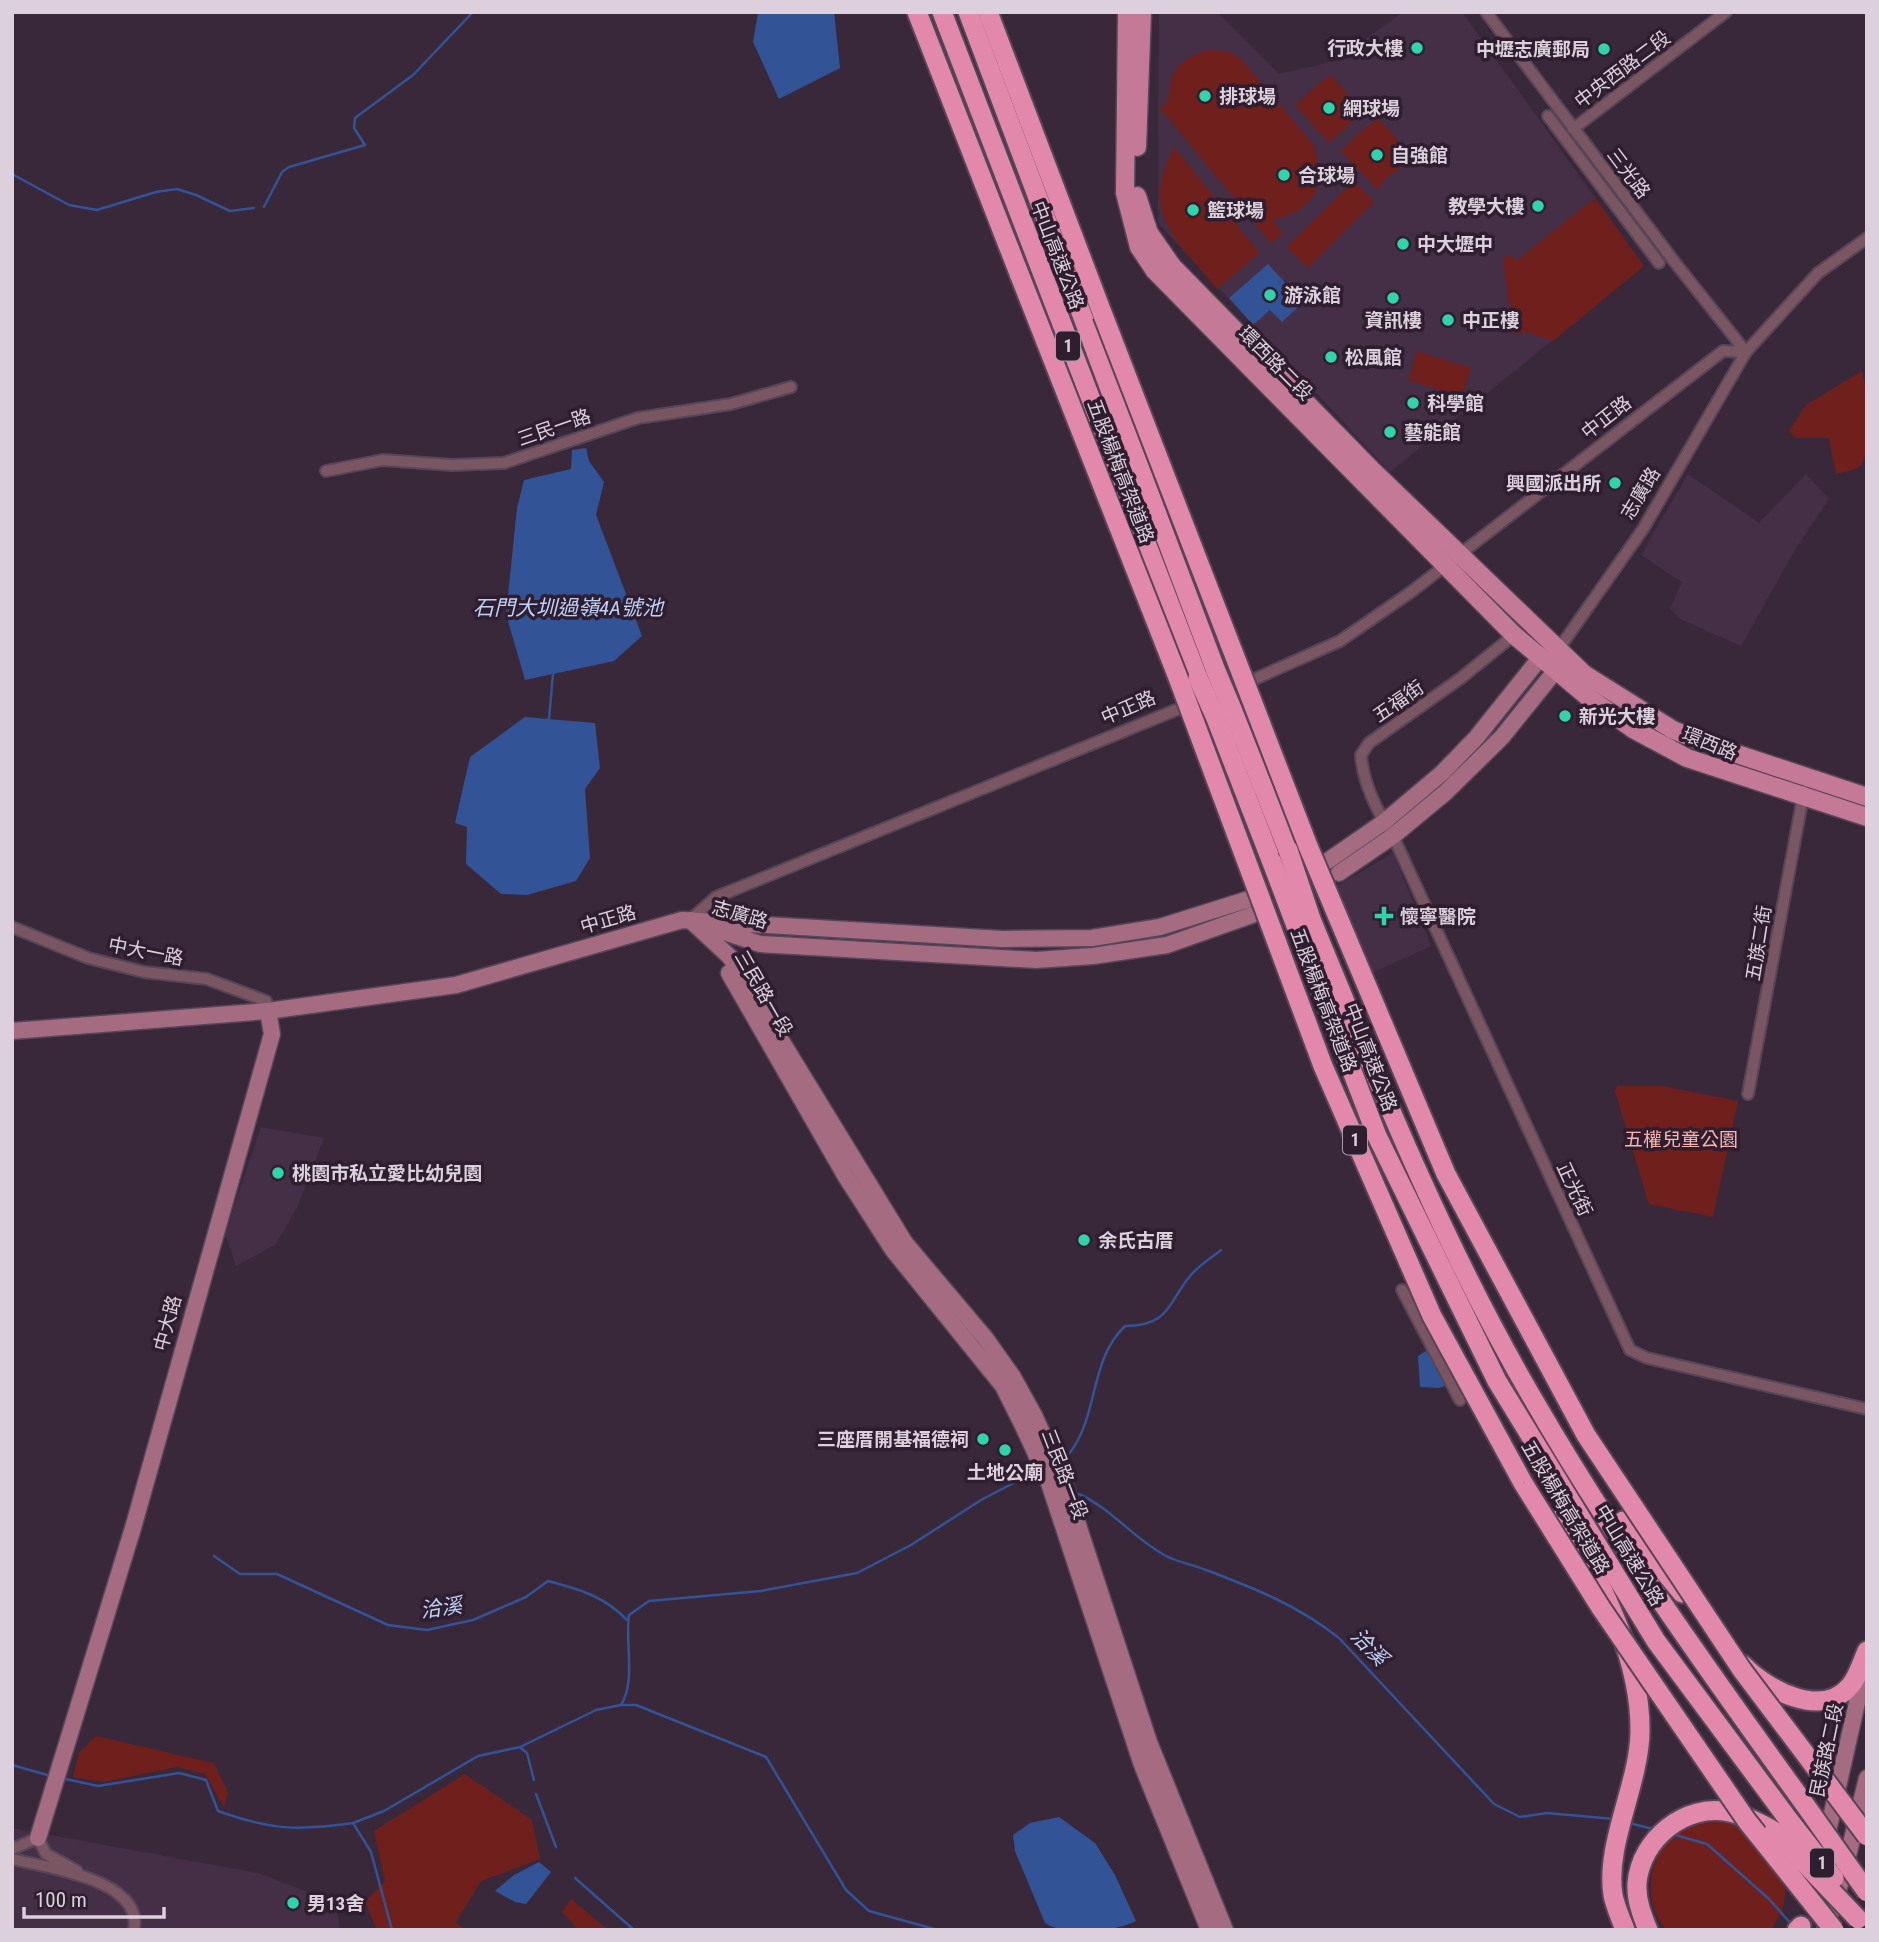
<svg xmlns="http://www.w3.org/2000/svg" width="1879" height="1942" viewBox="0 0 1879 1942" font-family="'Roboto Condensed','Noto Sans TC',sans-serif">
<style>
.built{fill:#452f47}
.green{fill:#6f201d}
.water{fill:#325396}
.lines{fill:none;stroke-linecap:round;stroke-linejoin:round}
.stream{stroke:#325396;stroke-width:2.5}
.street-casing{stroke:#564657;stroke-width:14}
.secondary-casing{stroke:#564657;stroke-width:19}
.primary-casing{stroke:#564657;stroke-width:21}
.highway-casing{stroke:#564657;stroke-width:23}
.street{stroke:#7a5663;stroke-width:10}
.secondary{stroke:#a46b81;stroke-width:16}
.primary{stroke:#c47a97;stroke-width:18}
.highway{stroke:#e188ab;stroke-width:19}
.highway-bridge-casing{stroke:#564657;stroke-width:23;stroke-linecap:butt}
.highway-bridge{stroke:#e188ab;stroke-width:19}
.poi-dot{fill:#2fd4aa;stroke:#2f1e30;stroke-width:2.5}
.labels{text-anchor:middle;stroke-width:7;stroke-linejoin:round;paint-order:stroke}
.shield{fill:#2f1e30;stroke:#a79ba8;stroke-width:2}
.shield-label{font-size:18px;font-weight:bold;fill:#dbd0db}
.poi-label{font-size:19px;font-weight:bold;fill:#dbd0db;stroke:#2f1e30;text-anchor:start}
.street-label{font-size:19px;fill:#dbd0db;stroke:#2f1e30}
.park-label{font-size:19px;fill:#fdb3ab;stroke:#2f1e30}
.water-label{font-size:21px;font-style:italic;fill:#bdd2f8;stroke:#2f1e30}
</style>
<rect width="100%" height="100%" fill="#39283a"/>
<g class="built">
<path d="M1217,12L1279,74L1335,61L1403,12H1462L1644,266L1390,472L1158,223L1159,14Z"/>
<path d="M1688,474L1759,523L1806,474L1829,499L1796,548L1741,646L1680,619L1670,608L1682,582L1641,555Z"/>
<path d="M1393,853L1431,946L1372,973L1337,886Z"/>
<path d="M261,1127L324,1138L297,1208L275,1245L236,1266L225,1234Z"/>
<path d="M12,1828L258,1873L336,1903L340,1930H12Z"/>
</g>
<g class="green">
<path d="M1207,50L1227,51L1239,57L1313,144C1329,185 1314,211 1273,220L1283,234L1271,243L1160,108L1168,102C1170,72 1177,60 1207,50Z"/>
<path d="M1330,74L1363,112L1329,143L1295,105Z"/>
<path d="M1378,119L1414,157L1385,179L1378,190L1341,152L1357,134Z"/>
<path d="M1174,147L1259,253L1217,289C1176,238 1139,216 1174,147Z"/>
<path d="M1354,181L1374,202L1308,268L1287,247Z"/>
<path d="M1595,198L1644,266L1553,341L1525,332L1513,334L1503,260L1508,254L1516,261Z"/>
<path d="M1417,351L1471,368L1462,397L1408,380Z"/>
<path d="M1862,371C1867,390 1875,456 1858,468C1852,471 1842,472 1836,474L1829,438H1796L1789,431L1806,405Z"/>
<path d="M1617,1086H1662L1738,1101L1713,1217L1649,1204L1615,1091Z"/>
<path d="M96,1736L214,1763L228,1793L224,1807L205,1774L178,1767L104,1782L73,1777L79,1753Z"/>
<path d="M465,1774L532,1820L540,1859L481,1881L456,1922L464,1930H377L365,1902L385,1881L374,1831Z"/>
<path d="M1711,1819L1734,1820L1783,1865L1786,1887L1783,1909L1771,1930H1666C1644,1904 1646,1861 1671,1838C1682,1827 1696,1823 1711,1819Z"/>
<path d="M571,1899L608,1930H579L562,1912Z"/>
</g>
<g class="water">
<path d="M758,12H834L840,68L779,99L753,42Z"/>
<path d="M1268,264L1290,288L1296,283L1305,286L1309,297L1282,322L1270,310L1253,325L1229,298Z"/>
<path d="M586,448L589,461L604,482L596,515L642,636L614,661L525,680L506,614L517,508L524,480L571,469L572,450Z"/>
<path d="M525,717L595,723L600,768L585,789L590,858L576,881L527,895L501,894L466,864L467,827L455,823L470,757Z"/>
<path d="M1429,1349L1448,1385L1439,1388L1420,1387L1418,1356Z"/>
<path d="M1059,1817L1095,1843L1115,1875L1136,1921C1115,1932 1064,1936 1045,1923L1015,1851L1013,1835L1030,1823Z"/>
<path d="M539,1862L551,1872L526,1904L515,1902L495,1891L514,1875Z"/>
</g>
<g class="lines">
<g class="stream">
<path d="M12,174L69,205L97,210L156,192L177,189L196,195L230,211L254,208"/>
<path d="M264,207L282,172L289,167L365,145L354,128L355,118L413,75L473,12"/>
<path d="M549,719L553,674"/>
<path d="M1069,1454C1099,1416 1089,1360 1125,1326C1171,1326 1168,1301 1191,1275C1199,1265 1211,1258 1221,1250"/>
<path d="M1026,1477L1036,1473"/>
<path d="M1079,1494C1112,1509 1134,1539 1166,1556C1178,1562 1193,1565 1206,1570C1254,1588 1299,1606 1339,1638L1494,1804L1520,1817L1547,1813L1614,1819"/>
<path d="M214,1556L240,1574H277L388,1625L427,1630L473,1620L526,1597L548,1581C579,1589 606,1597 628,1621"/>
<path d="M621,1705H636L766,1757L846,1890L869,1911L938,1930"/>
<path d="M521,1748L527,1753L534,1780"/>
<path d="M12,1765L51,1776"/>
<path d="M61,1778L98,1786L179,1773L206,1780L218,1811C271,1830 297,1831 353,1823L371,1852L392,1930"/>
<path d="M536,1794L556,1847"/>
<path d="M353,1823L384,1811L478,1756L520,1747L596,1710L621,1705C636,1681 625,1643 629,1615L649,1601L761,1591L857,1573L911,1545L981,1500L1025,1477L1041,1482"/>
<path d="M1629,1823L1653,1829"/>
<path d="M1672,1834L1707,1844L1769,1899L1792,1925"/>
<path d="M575,1878L634,1930"/>
</g>
<defs>
<g id="street">
<path d="M1486,12L1673,260L1746,352"/>
<path d="M1548,116L1659,263"/>
<path d="M1573,129L1726,12"/>
<path d="M326,471L383,460L452,465L504,463L638,418L731,404L791,387"/>
<path d="M1514,635L1461,678L1369,743L1361,755C1363,783 1378,813 1393,836L1630,1350L1647,1358L1867,1409"/>
<path d="M1558,650L1643,529L1746,352L1818,273L1867,238"/>
<path d="M1248,682L1340,641L1411,592L1723,351L1746,352"/>
<path d="M690,920L716,897L1176,710"/>
<path d="M12,927L88,958L144,972L207,979L266,1001L268,1011"/>
<path d="M1748,1094L1804,791"/>
<path d="M1402,1290L1460,1400"/>
<path d="M12,1849L38,1838L46,1854L77,1871"/>
<path d="M12,1859C46,1868 144,1879 134,1930"/>
</g>
<g id="secondary">
<path d="M1326,862L1384,822L1442,773L1476,738L1540,658L1558,650L1556,670L1502,737L1446,792L1393,836L1339,873"/>
<path d="M690,920L730,957L905,1243L986,1339L1013,1377L1034,1415L1063,1479L1149,1742L1225,1930"/>
<path d="M703,925L760,944L1036,960L1093,956L1167,945L1252,915"/>
<path d="M729,973L846,1177L893,1250L1003,1386L1023,1426L1048,1480L1142,1765L1209,1930"/>
<path d="M12,1031L268,1011L456,985L682,920L1002,939L1092,938L1160,927L1249,899"/>
<path d="M38,1838L133,1528L272,1034L268,1011"/>
<path d="M1819,1871L1865,1667"/>
<path d="M1825,1930L1844,1872L1867,1778"/>
</g>
<g id="primary">
<path d="M1127,12L1125,193L1139,247L1155,271L1514,635L1588,697L1633,729L1687,758L1867,817"/>
<path d="M1137,147L1142,12"/>
<path d="M1137,196L1149,233L1172,266L1373,471L1584,674L1673,730L1713,746L1867,797"/>
</g>
<g id="highway">
<path d="M917,12L1020,276"/>
<path d="M942,12L1198,678"/>
<path d="M968,12L1216,671"/>
<path d="M988,12L1103,315"/>
<path d="M1232,709L1288,850"/>
<path d="M1215,716L1271,860"/>
<path d="M1311,919C1378,1082 1444,1247 1533,1399C1612,1536 1705,1666 1798,1795"/>
<path d="M1295,923L1377,1136L1497,1381L1656,1641L1785,1815"/>
<path d="M1564,1513C1598,1580 1641,1654 1640,1732C1639,1785 1605,1844 1613,1895C1615,1906 1621,1919 1625,1930"/>
<path d="M1623,1521L1682,1593"/>
<path d="M1743,1665C1766,1689 1822,1720 1850,1686C1858,1677 1862,1662 1867,1651"/>
<path d="M1648,1930C1642,1915 1636,1900 1637,1883C1641,1839 1685,1803 1729,1812C1745,1815 1760,1823 1774,1831"/>
<path d="M1797,1930L1801,1926"/>
</g>
</defs>
<use href="#street" class="street-casing"/>
<use href="#secondary" class="secondary-casing"/>
<use href="#primary" class="primary-casing"/>
<use href="#highway" class="highway-casing"/>
<use href="#street" class="street"/>
<use href="#secondary" class="secondary"/>
<use href="#primary" class="primary"/>
<use href="#highway" class="highway"/>
<defs>
<g id="highway-bridge">
<path d="M1020,276L1177,675L1323,1066L1432,1316L1523,1483L1601,1608L1747,1821L1834,1930"/>
<path d="M1103,315L1308,846L1446,1174L1586,1435L1742,1670L1867,1836"/>
<path d="M1216,671L1232,709"/>
<path d="M1198,678L1215,716"/>
<path d="M1288,850L1311,919"/>
<path d="M1271,860L1295,923"/>
<path d="M1798,1795L1867,1892"/>
<path d="M1785,1815L1834,1878"/>
<path d="M1774,1831L1858,1919"/>
</g>
</defs>
<use href="#highway-bridge" class="highway-bridge-casing"/>
<use href="#highway-bridge" class="highway-bridge"/>
</g>
<g class="poi-dot">
<circle cx="1417" cy="48" r="7"/>
<circle cx="1604" cy="49" r="7"/>
<circle cx="1205" cy="96" r="7"/>
<circle cx="1329" cy="108" r="7"/>
<circle cx="1377" cy="155" r="7"/>
<circle cx="1284" cy="175" r="7"/>
<circle cx="1538" cy="206" r="7"/>
<circle cx="1193" cy="210" r="7"/>
<circle cx="1403" cy="244" r="7"/>
<circle cx="1270" cy="295" r="7"/>
<circle cx="1393" cy="298" r="7"/>
<circle cx="1448" cy="320" r="7"/>
<circle cx="1331" cy="357" r="7"/>
<circle cx="1413" cy="403" r="7"/>
<circle cx="1390" cy="432" r="7"/>
<circle cx="1615" cy="483" r="7"/>
<circle cx="1565" cy="716" r="7"/>
<path d="M1380.5 905.5h7v7h7v7h-7v7h-7v-7h-7v-7h7z"/>
<circle cx="278" cy="1173" r="7"/>
<circle cx="1084" cy="1240" r="7"/>
<circle cx="983" cy="1439" r="7"/>
<circle cx="1005" cy="1450" r="7"/>
<circle cx="293" cy="1903" r="7"/>
</g>
<g class="labels">
<g class="shield">
<rect x="1056" y="331.5" width="24" height="29" rx="5"/>
<rect x="1343" y="1125.5" width="24" height="29" rx="5"/>
<rect x="1810" y="1848.5" width="24" height="29" rx="5"/>
</g>
<g class="shield-label">
<text x="1068" y="352">1</text>
<text x="1355" y="1146">1</text>
<text x="1822" y="1869">1</text>
</g>
<g class="poi-label">
<text x="1403" y="55" text-anchor="end">行政大樓</text>
<text x="1590" y="56" text-anchor="end">中壢志廣郵局</text>
<text x="1219" y="103">排球場</text>
<text x="1343" y="115">網球場</text>
<text x="1391" y="162">自強館</text>
<text x="1298" y="182">合球場</text>
<text x="1524" y="213" text-anchor="end">教學大樓</text>
<text x="1207" y="217">籃球場</text>
<text x="1417" y="251">中大壢中</text>
<text x="1284" y="302">游泳館</text>
<text x="1393" y="327" text-anchor="middle">資訊樓</text>
<text x="1462" y="327">中正樓</text>
<text x="1345" y="364">松風館</text>
<text x="1427" y="410">科學館</text>
<text x="1404" y="439">藝能館</text>
<text x="1601" y="490" text-anchor="end">興國派出所</text>
<text x="1579" y="723">新光大樓</text>
<text x="1400" y="923">懷寧醫院</text>
<text x="292" y="1180">桃園市私立愛比幼兒園</text>
<text x="1098" y="1247">余氏古厝</text>
<text x="969" y="1446" text-anchor="end">三座厝開基福德祠</text>
<text x="1005" y="1479" text-anchor="middle">土地公廟</text>
<text x="307" y="1910">男13舍</text>
</g>
<g class="street-label">
<text transform="translate(1622 69) rotate(-37)" y="7">中央西路二段</text>
<text transform="translate(1629 173) rotate(53)" y="7">三光路</text>
<text transform="translate(1058 255) rotate(69)" y="7">中山高速公路</text>
<text transform="translate(1276 363) rotate(45)" y="7">環西路二段</text>
<text transform="translate(1606 417) rotate(-38)" y="7">中正路</text>
<text transform="translate(554 427) rotate(-19)" y="7">三民一路</text>
<text transform="translate(1121 471) rotate(69)" y="7">五股楊梅高架道路</text>
<text transform="translate(1640 493) rotate(-59)" y="7">志廣路</text>
<text transform="translate(1398 701) rotate(-35)" y="7">五福街</text>
<text transform="translate(1128 707) rotate(-23)" y="7">中正路</text>
<text transform="translate(1710 743) rotate(22)" y="7">環西路</text>
<text transform="translate(740 914) rotate(16)" y="7">志廣路</text>
<text transform="translate(608 919) rotate(-16)" y="7">中正路</text>
<text transform="translate(1758 943) rotate(-81)" y="7">五族二街</text>
<text transform="translate(146 951) rotate(11)" y="7">中大一路</text>
<text transform="translate(764 993) rotate(60)" y="7">三民路一段</text>
<text transform="translate(1324 1000) rotate(69)" y="7">五股楊梅高架道路</text>
<text transform="translate(1371 1057) rotate(69)" y="7">中山高速公路</text>
<text transform="translate(1575 1189) rotate(65)" y="7">正光街</text>
<text transform="translate(167 1323) rotate(-75)" y="7">中大路</text>
<text transform="translate(1065 1474) rotate(69)" y="7">三民路一段</text>
<text transform="translate(1566 1507) rotate(59)" y="7">五股楊梅高架道路</text>
<text transform="translate(1630 1555) rotate(59)" y="7">中山高速公路</text>
<text transform="translate(1826 1750) rotate(-78)" y="7">民族路二段</text>
</g>
<g class="park-label">
<text x="1681" y="1146">五權兒童公園</text>
</g>
<g class="water-label">
<text x="568" y="615">石門大圳過嶺4A號池</text>
<text transform="translate(441 1608) rotate(-8)" y="7">洽溪</text>
<text transform="translate(1369 1647) rotate(46)" y="7">洽溪</text>
</g>
</g>
<rect width="1879" height="1942" fill="none" stroke="#dbd0db" stroke-width="28"/>
<path d="M24 1907v10h140v-10" fill="none" stroke="#dbd0db" stroke-width="3.5"/>
<text x="35" y="1907" font-size="21" fill="#dbd0db" stroke="#2f1e30" stroke-width="5" paint-order="stroke">100 m</text>
</svg>
